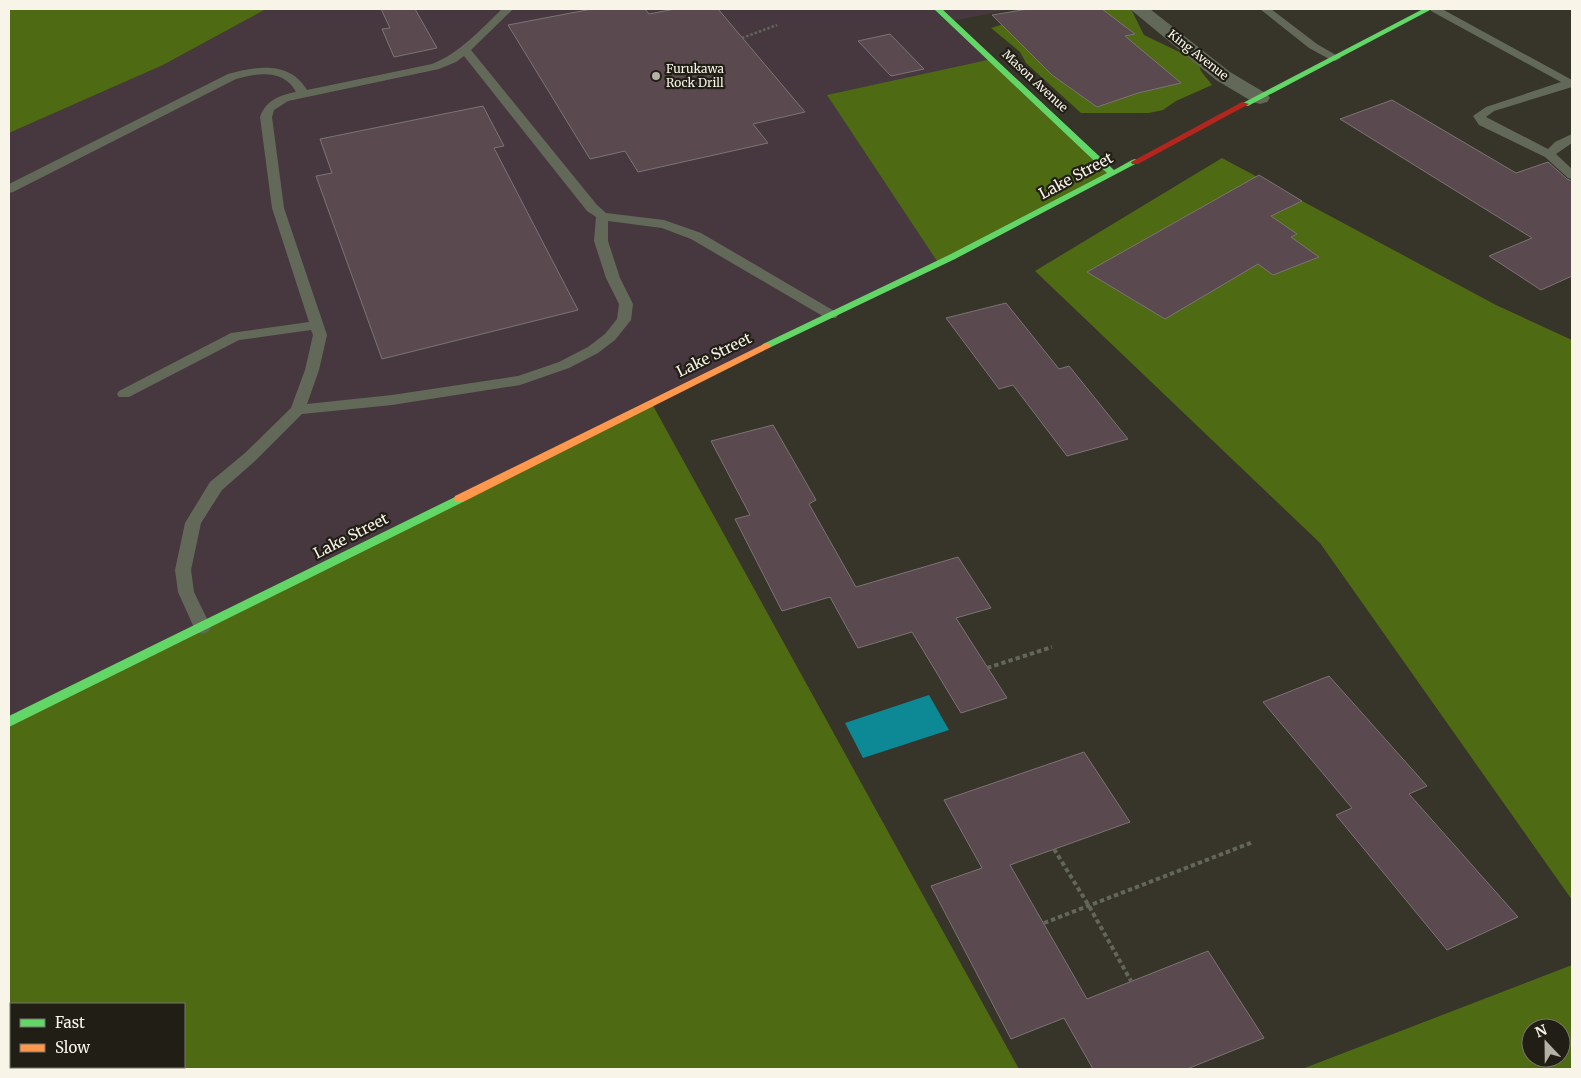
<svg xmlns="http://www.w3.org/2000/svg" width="1581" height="1078" viewBox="0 0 1581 1078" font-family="Merriweather,serif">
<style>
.industrial{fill:#473840}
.forest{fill:#4e6a12;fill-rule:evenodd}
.water{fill:#0d8895}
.building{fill:#5a494f;stroke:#7b7473}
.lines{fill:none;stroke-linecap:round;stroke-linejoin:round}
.path-far1{stroke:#63665a;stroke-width:2.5;stroke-dasharray:2.5 2;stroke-linecap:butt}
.path{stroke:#63665a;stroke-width:4;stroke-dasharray:4.5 3;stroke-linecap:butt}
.lane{fill:#636959;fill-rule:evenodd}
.street{fill:#636959;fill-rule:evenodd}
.fast{fill:#63d668;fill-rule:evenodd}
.slow{fill:#ff974d;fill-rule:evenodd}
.jam{fill:#b3261e;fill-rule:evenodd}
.poi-dot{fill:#b4b1a6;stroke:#211e16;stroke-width:2}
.labels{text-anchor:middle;stroke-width:4.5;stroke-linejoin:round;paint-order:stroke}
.far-street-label{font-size:12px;fill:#f8f4e8;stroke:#211e16}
.far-poi-label{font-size:12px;fill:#f8f4e8;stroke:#211e16;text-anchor:start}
.street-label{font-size:15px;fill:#f8f4e8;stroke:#211e16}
</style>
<rect width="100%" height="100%" fill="#37342a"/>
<path class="industrial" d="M266,9H1013L952,21L1112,173L9,722V133L163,65Z"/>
<g class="forest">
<path d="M9,9H266L163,65L9,133Z"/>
<path d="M1052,9H1131L1144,35L1198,61L1201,71L1212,85L1176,101L1163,110L1149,113H1081L1026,63L1020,52L991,28Z"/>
<path d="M992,59L1112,173L939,264L827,95Z"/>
<path d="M1222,158L1496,305L1572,340V900L1320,543L1035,271Z"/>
<path d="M651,402L1019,1069H9V721ZM11,1004H184V1067H11Z"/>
<path d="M1572,965V1069H1302ZM1531,1028H1561V1058H1531Z"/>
</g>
<path class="water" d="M929,695L949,730L863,758L845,723Z"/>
<g class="building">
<path d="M381,9H415L437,48L394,57L382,29L390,28Z"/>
<path d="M592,9H645L649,14L675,9H718L805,112L753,124L768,143L638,172L625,151L590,159L508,25Z"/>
<path d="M1028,9H1102L1135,34L1125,36L1181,83L1138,93L1097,107L1052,75L992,15Z"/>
<path d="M890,34L924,69L891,76L858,41Z"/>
<path d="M1392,100L1516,173L1548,162L1567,179L1572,181V276L1541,290L1489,256L1532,238L1340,119Z"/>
<path d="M483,106L504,146L494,148L578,310L382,359L316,176L332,173L320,139Z"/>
<path d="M1259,175L1302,201L1271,216L1297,234L1291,237L1319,257L1273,275L1258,264L1165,319L1087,272Z"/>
<path d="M1006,303L1059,369L1069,366L1128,439L1067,456L1013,385L999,389L946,318Z"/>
<path d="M773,425L816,500L809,504L856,587L958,557L991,608L956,618L1007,698L961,713L912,632L858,648L830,597L782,611L735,519L750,515L711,441Z"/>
<path d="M1329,676L1427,786L1409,794L1518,917L1447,950L1336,815L1352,808L1263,702Z"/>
<path d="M1084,752L1130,822L1010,865L1087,999L1208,951L1264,1038L1187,1069H1093L1064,1018L1011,1039L931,886L982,868L944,800Z"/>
</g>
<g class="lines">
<path class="path-far1" d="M742,38L777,25"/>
<g class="path">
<path d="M987,668L1052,647"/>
<path d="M1054,849L1089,906L1131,981"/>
<path d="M1044,923L1253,842"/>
</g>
<g class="lane">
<path d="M502,9H513L471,50L597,205L606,213L664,220L701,233L836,312L838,315L836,318H826L691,239L662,228L608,221V241L620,278L633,304L631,320L615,340L598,353L569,368L520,385L392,405L302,414L255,461L222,490L201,523L191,570L194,592L211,627L208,632L202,634L196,632L178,592L175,570L185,523L210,482L245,453L291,408L305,370L313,335L311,330L239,340L129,397H119L117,394L119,391L231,333L309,322L272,208L260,117C266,100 280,95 296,92C284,69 257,73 236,79L13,192L9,193V184L228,74C256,66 290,61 307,90L432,64C460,53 480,30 502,9ZM464,56L587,211L596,217L594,241L606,278L619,304L617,319L605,334L588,347L559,362L518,376L392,395L307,404L319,370L327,335L284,208L272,117L274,110L288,101L439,69L456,62Z"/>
<path d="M1260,9H1271L1317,44L1341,58L1335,61L1331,60L1309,48Z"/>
<path d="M1430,9H1442L1572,80V87L1494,111L1486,117L1548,149L1555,142L1572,134V143L1556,154L1572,169V179L1568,178L1545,157L1479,125L1473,116L1486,107L1561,82L1431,11Z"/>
</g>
<path class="street" d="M1130,9H1150L1230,72L1267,94L1270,98L1267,102L1260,104L1253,102L1216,80Z"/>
<g class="fast">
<path d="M934,9H942L1114,170L1132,160L1135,159L1139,162L955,259L769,348H763L761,346L763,344L949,255L1107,173Z"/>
<path d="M1423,9H1432L1248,106L1241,104Z"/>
<path d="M459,495L463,496L464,499L463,502L9,727V716Z"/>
</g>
<path class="slow" d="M766,343L769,344L771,346L769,348L463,502H455L454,499L455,496Z"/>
<path class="jam" d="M1242,102L1249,104L1138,164H1132L1131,162Z"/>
</g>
<circle class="poi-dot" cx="656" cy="76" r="5"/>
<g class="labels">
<g class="far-street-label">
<text transform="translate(1198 55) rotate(38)" y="4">King Avenue</text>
<text transform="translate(1035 81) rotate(43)" y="4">Mason Avenue</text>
</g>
<g class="far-poi-label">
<text x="666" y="73">Furukawa<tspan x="666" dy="14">Rock Drill</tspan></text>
</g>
<g class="street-label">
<text transform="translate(1076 176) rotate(-28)" y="5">Lake Street</text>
<text transform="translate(714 355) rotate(-26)" y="5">Lake Street</text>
<text transform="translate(351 536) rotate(-27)" y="5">Lake Street</text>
</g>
</g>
<rect width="1581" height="1078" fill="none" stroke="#f8f4e8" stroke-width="20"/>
<rect x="10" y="1003" width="175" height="65" fill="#211e16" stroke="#77746a"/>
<rect x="20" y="1019" width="25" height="8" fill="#63d668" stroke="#77746a"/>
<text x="55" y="1028" font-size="15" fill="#f8f4e8">Fast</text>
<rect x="20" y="1044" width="25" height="8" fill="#ff974d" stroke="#77746a"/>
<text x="55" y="1053" font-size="15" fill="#f8f4e8">Slow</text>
<g transform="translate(1546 1043) rotate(338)"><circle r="24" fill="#211e16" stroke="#77746a"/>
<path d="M0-4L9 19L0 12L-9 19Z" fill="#b4b1a6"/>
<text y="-8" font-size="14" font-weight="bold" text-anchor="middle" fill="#f8f4e8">N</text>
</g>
</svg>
